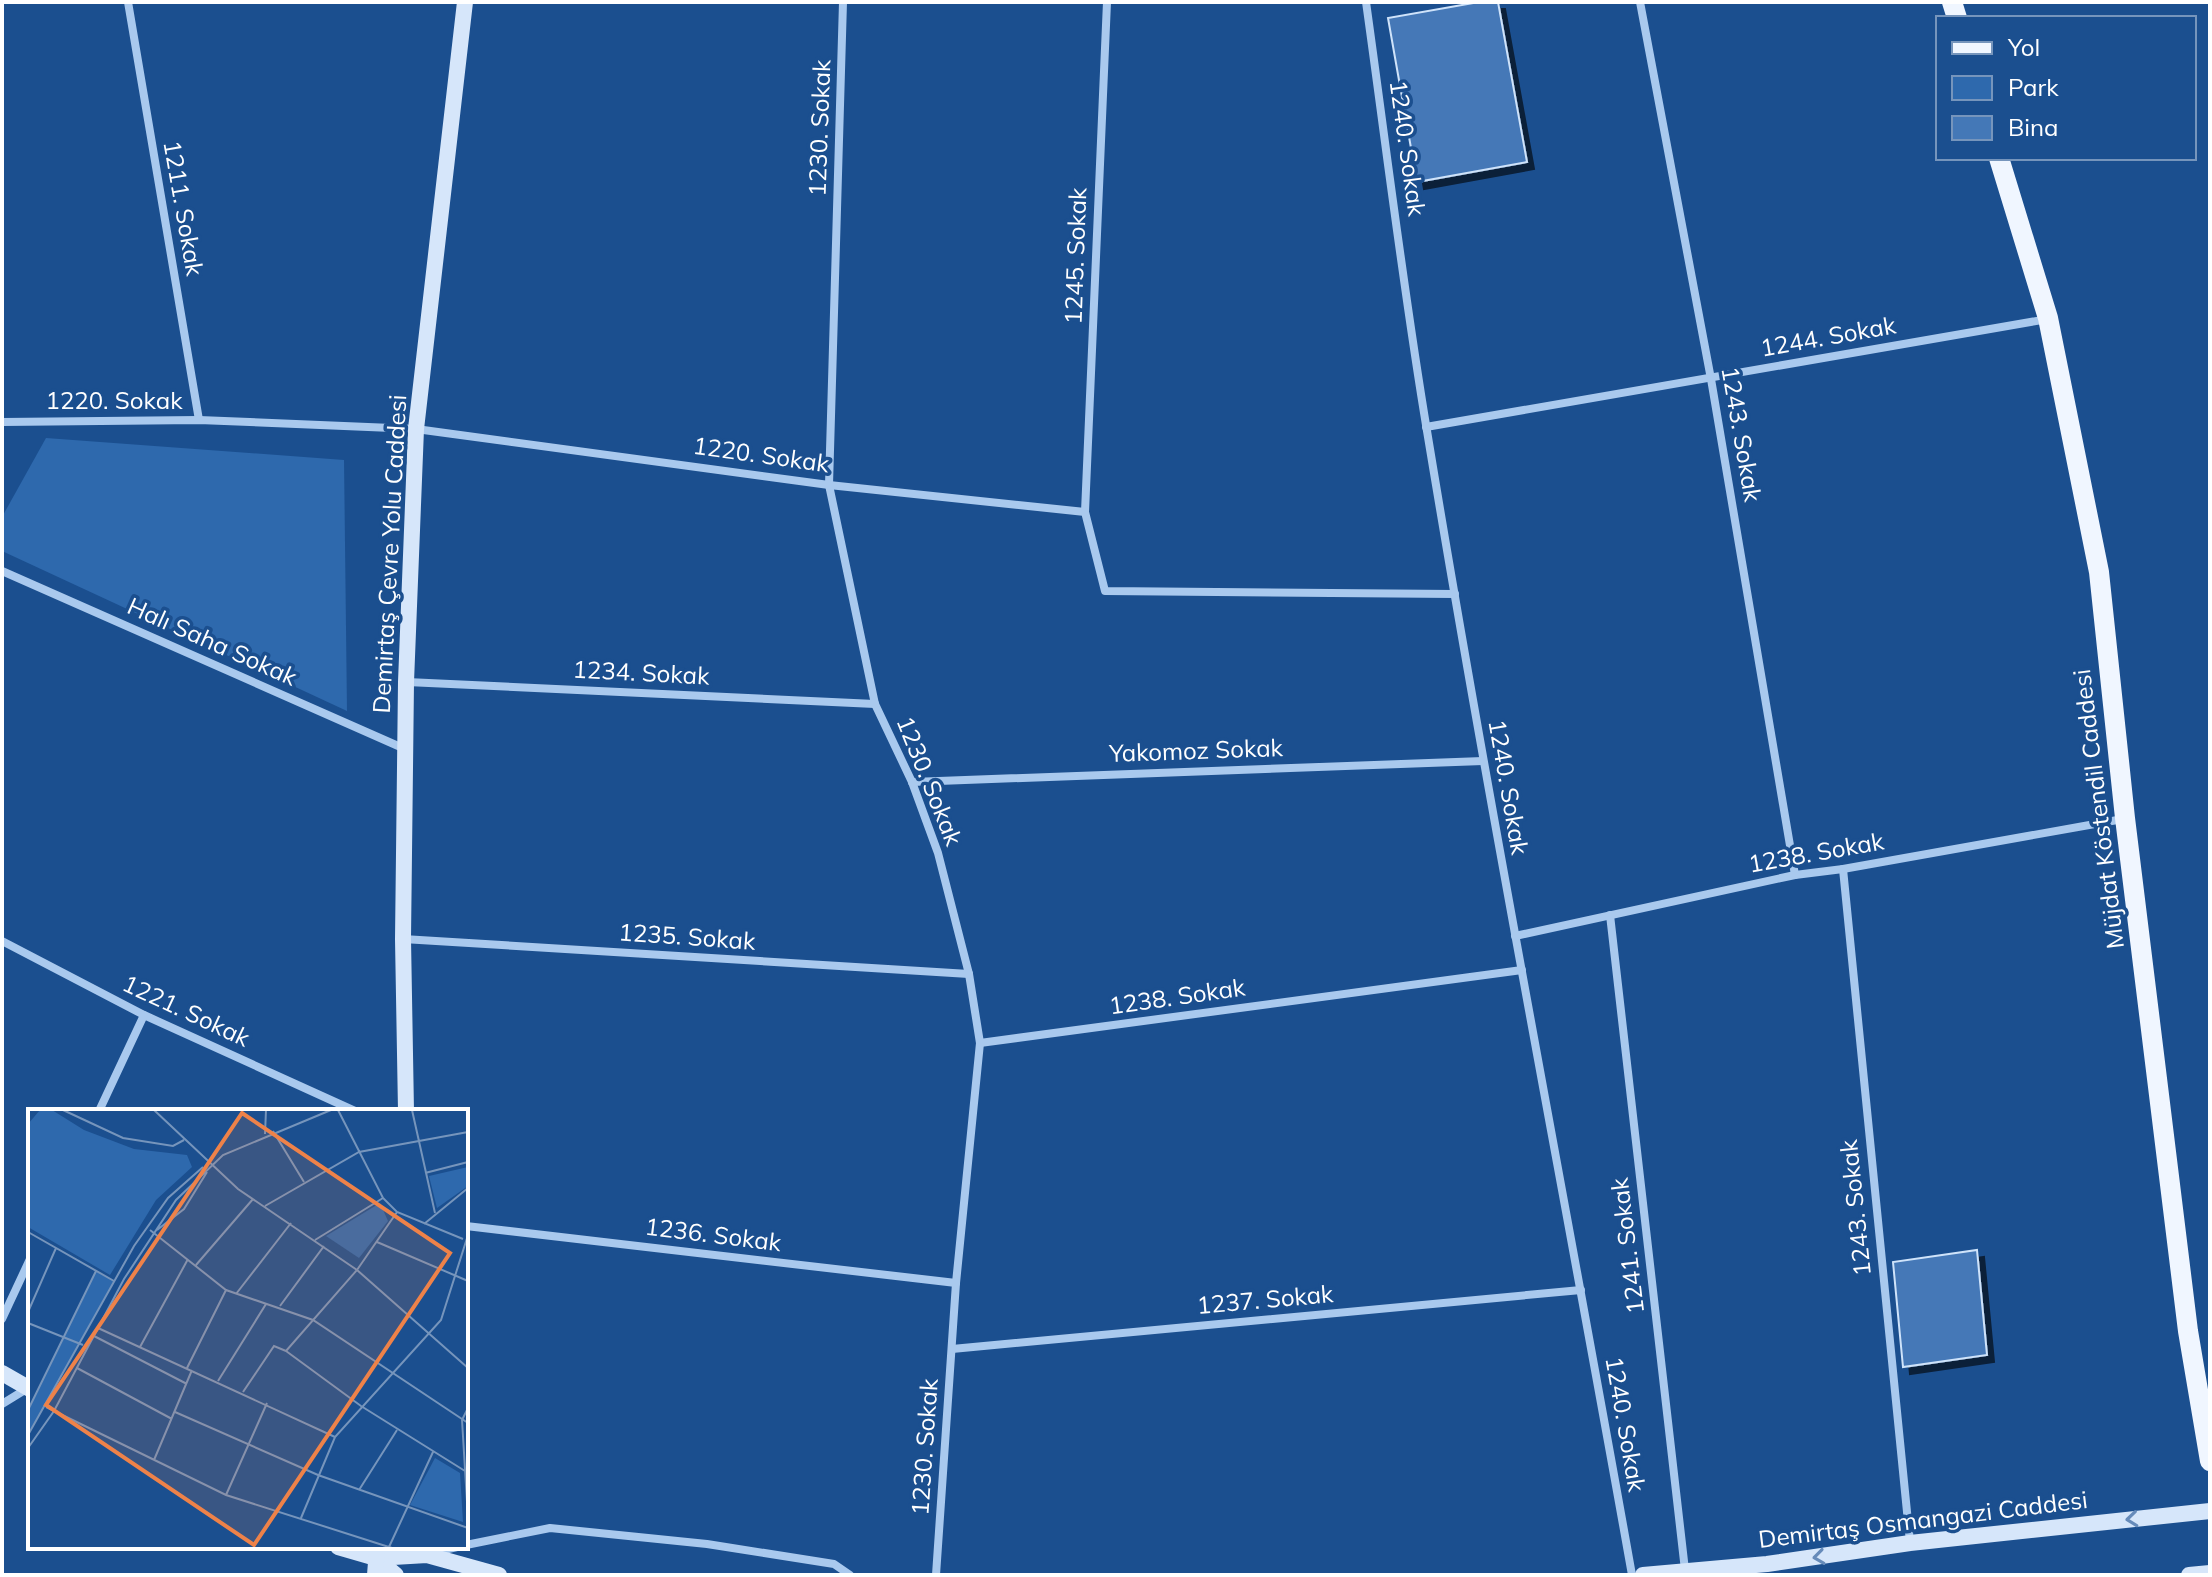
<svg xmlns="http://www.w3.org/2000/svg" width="2212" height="1577" viewBox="0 0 2212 1577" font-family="Mulish,sans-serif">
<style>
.green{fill:#2e69ad}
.building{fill:#4478b7;stroke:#cfe3fa;stroke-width:2;filter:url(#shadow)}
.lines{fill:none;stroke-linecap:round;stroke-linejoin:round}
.street{stroke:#a9c9ee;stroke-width:8}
.secondary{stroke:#d6e6fa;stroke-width:16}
.primary{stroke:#f0f6ff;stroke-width:20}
.oneway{stroke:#668bba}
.labels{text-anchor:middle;stroke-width:7;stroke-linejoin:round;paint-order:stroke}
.street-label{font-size:24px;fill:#fff;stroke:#1b4f8f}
.inset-road{fill:none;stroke:#7695bc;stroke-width:2}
.view{fill:#ee8249;fill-opacity:0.15;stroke:#ee8249;stroke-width:4}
.inset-edge{fill:none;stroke:#fff;stroke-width:4}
</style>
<defs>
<filter id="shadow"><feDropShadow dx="7" dy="7" stdDeviation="0" flood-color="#0009"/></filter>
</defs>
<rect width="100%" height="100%" fill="#1b4f8f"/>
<path class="green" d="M46,438L344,460L347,711L2,551V517Z"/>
<g class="building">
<path d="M1479,2H1498L1527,162L1417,182L1388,18Z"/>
<path d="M1977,1250L1987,1355L1903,1367L1893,1262Z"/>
</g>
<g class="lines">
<g class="street">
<path d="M128,2L199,420"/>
<path d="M843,2L829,485L875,704L912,782L938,853L969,974L980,1043L956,1283L936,1575"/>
<path d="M1366,2C1386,145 1403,288 1427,431C1490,813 1564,1193 1632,1575"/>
<path d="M1640,2L1711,379L1795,875"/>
<path d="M2,422L199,420L416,429L829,485L1085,512L1105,591L1455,594"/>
<path d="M1426,427L2048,319"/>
<path d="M1085,512L1107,2"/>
<path d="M2,571L405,749"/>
<path d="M407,682L875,704"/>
<path d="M912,782L1483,761"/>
<path d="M1843,869L1910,1542"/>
<path d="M1610,915L1685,1570"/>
<path d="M1515,936L1795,875L1843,869L2123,819"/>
<path d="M403,939L969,974"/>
<path d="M2,941L144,1015L355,1111"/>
<path d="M980,1043L1522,970"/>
<path d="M99,1111L144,1015"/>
<path d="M466,1226L956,1283"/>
<path d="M2,1319L30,1259"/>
<path d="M952,1349L1581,1290"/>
<path d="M2,1404L28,1388"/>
<path d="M466,1545L550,1528L707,1544L834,1564L850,1575"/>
<path d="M431,1553L457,1547"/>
</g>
<g class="secondary">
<path d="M406,1111L403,939L406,682L416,429L465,2"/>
<path d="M2,1373L30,1389"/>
<path d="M338,1547L376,1558L427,1555L499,1575"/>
<path d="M376,1558L396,1575"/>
<path d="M375,1575L377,1549"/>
<path d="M1643,1575L1767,1564L1910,1543L2210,1511"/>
<path d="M2189,1575L2210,1573"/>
</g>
<g class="primary">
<path d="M1952,2L1957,18"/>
<path d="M1999,158L2048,318L2099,572L2125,818L2188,1331L2210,1461"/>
</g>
</g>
<defs><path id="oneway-chevron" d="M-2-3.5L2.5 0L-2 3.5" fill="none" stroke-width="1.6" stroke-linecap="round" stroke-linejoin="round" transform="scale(2)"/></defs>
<g class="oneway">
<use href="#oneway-chevron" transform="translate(2132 1519) rotate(174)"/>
<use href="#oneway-chevron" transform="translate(1819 1557) rotate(172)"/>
</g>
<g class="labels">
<g class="street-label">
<text transform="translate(820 128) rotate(-88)" y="8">1230. Sokak</text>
<text transform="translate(1407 148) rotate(82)" y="8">1240. Sokak</text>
<text transform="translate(183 208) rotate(80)" y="8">1211. Sokak</text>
<text transform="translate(1076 256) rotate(-88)" y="8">1245. Sokak</text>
<text transform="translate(1828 337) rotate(-10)" y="8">1244. Sokak</text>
<text x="114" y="409">1220. Sokak</text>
<text transform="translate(1741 434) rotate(80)" y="8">1243. Sokak</text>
<text transform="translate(761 455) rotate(8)" y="8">1220. Sokak</text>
<text transform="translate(390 554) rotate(-87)" y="8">Demirtaş Çevre Yolu Caddesi</text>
<text transform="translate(212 642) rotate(24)" y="8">Halı Saha Sokak</text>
<text transform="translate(641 673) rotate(3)" y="8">1234. Sokak</text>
<text transform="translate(1196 751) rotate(-2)" y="8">Yakomoz Sokak</text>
<text transform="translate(929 781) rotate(68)" y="8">1230. Sokak</text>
<text transform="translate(1508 787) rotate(80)" y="8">1240. Sokak</text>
<text transform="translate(2099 809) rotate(-97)" y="8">Müjdat Köstendil Caddesi</text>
<text transform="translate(1816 853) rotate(-10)" y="8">1238. Sokak</text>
<text transform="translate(687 937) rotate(4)" y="8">1235. Sokak</text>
<text transform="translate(1177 997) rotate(-8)" y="8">1238. Sokak</text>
<text transform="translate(186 1011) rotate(25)" y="8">1221. Sokak</text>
<text transform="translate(1856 1208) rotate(-96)" y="8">1243. Sokak</text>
<text transform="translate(713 1235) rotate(7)" y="8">1236. Sokak</text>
<text transform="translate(1628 1246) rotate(-97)" y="8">1241. Sokak</text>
<text transform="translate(1265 1300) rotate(-5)" y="8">1237. Sokak</text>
<text transform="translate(1625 1424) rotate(80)" y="8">1240. Sokak</text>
<text transform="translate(925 1447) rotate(-86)" y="8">1230. Sokak</text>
<text transform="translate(1923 1520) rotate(-7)" y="8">Demirtaş Osmangazi Caddesi</text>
</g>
</g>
<g transform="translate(28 1109)">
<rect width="440" height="440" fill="#1b4f8f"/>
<path d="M12,1H24L56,21L106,40L159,46L164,58L128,91L82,166L0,118V15ZM440,58V77L409,99L401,67ZM352,94L360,112L331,149L298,127ZM68,162L86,172L0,326V301ZM407,349L432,364L435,413L382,396Z" fill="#2e69ad"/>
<path class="inset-road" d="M35,1L95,29L145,37L156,31M126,1L210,80L329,161L440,259M310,1L355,89L369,103L435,130M384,1L407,104M245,22L276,73M237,25L238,1M397,64L440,53M237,97L331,43L440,23M396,115L440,79M122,121L198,181L285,211L440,314M129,121L156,100L179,63M0,123L86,172M287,131L355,89M349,133L440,172M168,156L225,90M208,185L263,114M252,197L296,137M0,203L28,139M0,214L55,236M70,219L307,328M66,227L159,275M112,238L160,150M258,242L333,297L437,362M49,259L144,310M159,259L198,181M190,272L238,195M215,283L246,237L258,242L329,161L369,103M18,298L198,386L364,439M440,299L434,311L440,409M0,301L68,162M147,303L290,366L440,419M0,326L106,137L140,89L175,58M0,339L26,302L96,170L148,91L195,46L303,1M126,351L164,261M331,381L369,321M198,386L239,294M273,409L307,328L413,211L440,126M361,438L405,343"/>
<path class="view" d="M214,4L422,144L226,436L18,296Z"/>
<rect width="440" height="440" class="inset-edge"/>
</g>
<rect width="2212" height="1577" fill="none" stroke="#ffffff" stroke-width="8"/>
<rect x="1936" y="16" width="260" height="144" fill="#1b4f8f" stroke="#7695bc" stroke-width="2"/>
<rect x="1952" y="42" width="40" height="12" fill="#f0f6ff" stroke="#7695bc" stroke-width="2"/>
<text x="2008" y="56" font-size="24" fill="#ffffff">Yol</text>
<rect x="1952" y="76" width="40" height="24" fill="#2e69ad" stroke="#7695bc" stroke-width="2"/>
<text x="2008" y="96" font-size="24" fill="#ffffff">Park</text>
<rect x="1952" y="116" width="40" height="24" fill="#4478b7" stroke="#7695bc" stroke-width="2"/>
<text x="2008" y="136" font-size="24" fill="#ffffff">Bina</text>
</svg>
